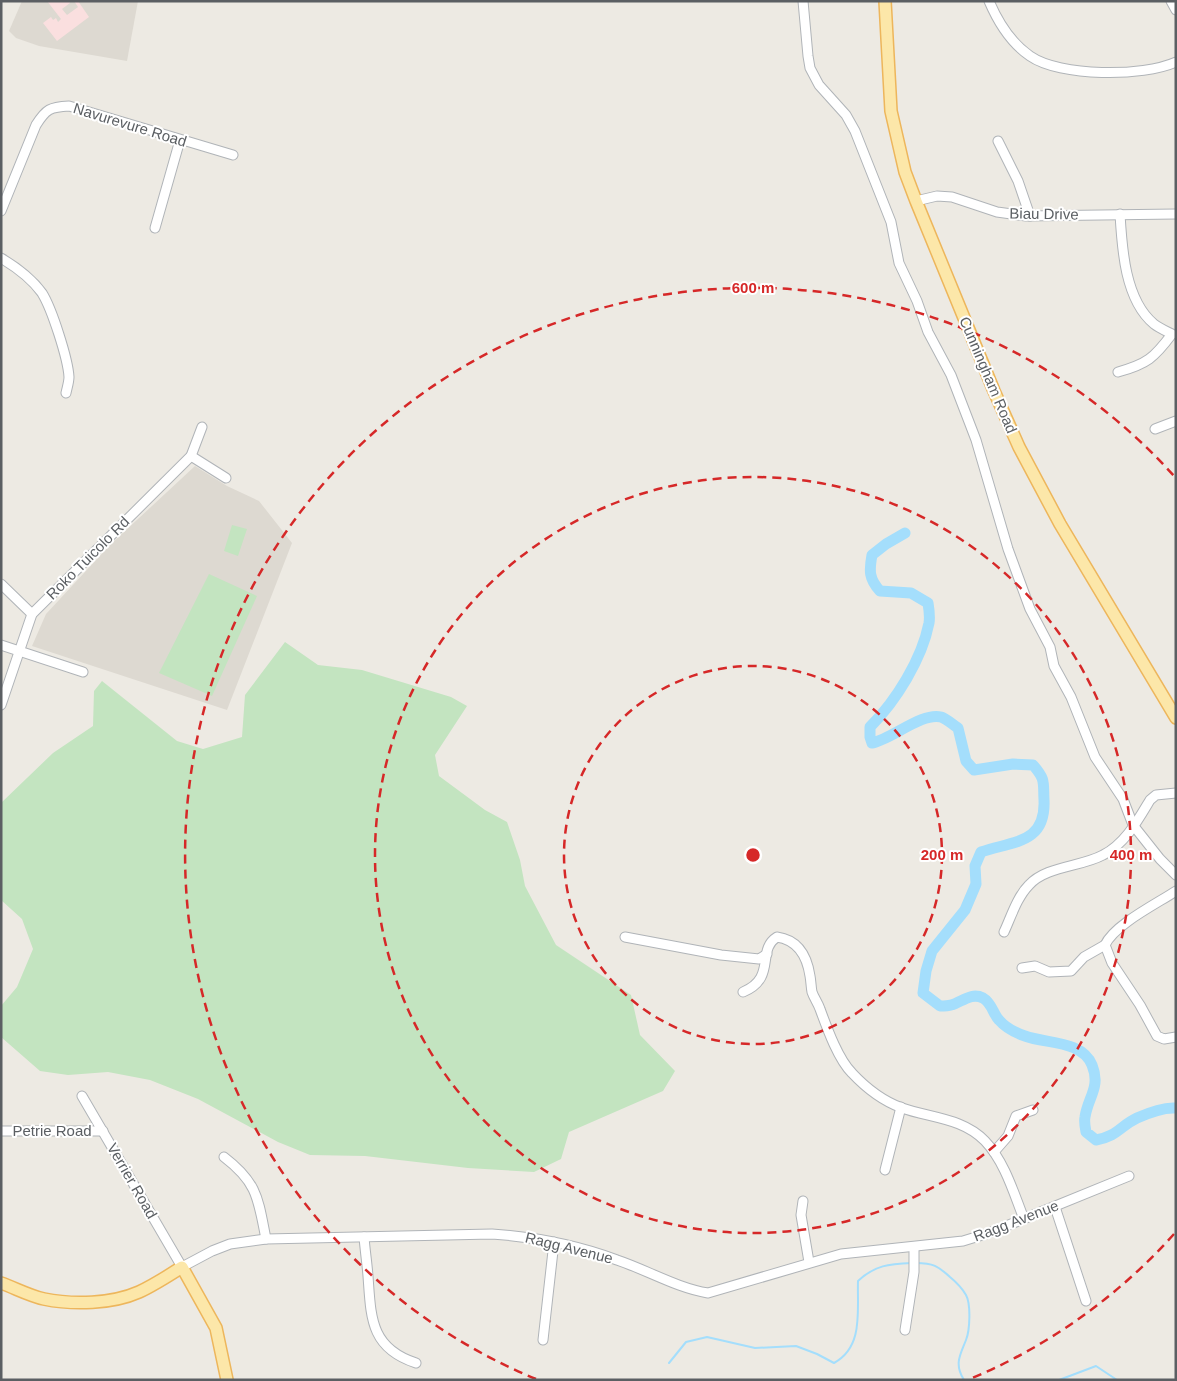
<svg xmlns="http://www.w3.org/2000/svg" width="1177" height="1381" viewBox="0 0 1177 1381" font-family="Arial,sans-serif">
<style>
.education{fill:#ddd9d1}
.medical{fill:#fadfdf}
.green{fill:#c3e4c0}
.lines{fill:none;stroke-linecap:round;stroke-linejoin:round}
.stream{stroke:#a4defc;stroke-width:2}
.river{stroke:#a4defc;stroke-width:11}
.minor-casing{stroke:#b0b4b8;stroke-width:11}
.major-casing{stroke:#edb65c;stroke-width:14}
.minor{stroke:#fff;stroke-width:9}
.major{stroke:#fce7a9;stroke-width:11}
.ring{fill:none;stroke:#d62828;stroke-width:2.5;stroke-dasharray:9 6}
.labels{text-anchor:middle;stroke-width:4;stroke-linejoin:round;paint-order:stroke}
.street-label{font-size:15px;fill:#5b5f63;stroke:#fff}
.centre{fill:#d62828;stroke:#fff;stroke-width:2.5}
.ring-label{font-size:15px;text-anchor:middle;font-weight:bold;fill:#d62828;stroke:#fff;stroke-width:4;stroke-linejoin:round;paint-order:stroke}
</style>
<rect width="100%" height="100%" fill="#edeae3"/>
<g class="education">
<path d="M22,1H138L127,61L39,46L16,38L9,31Z"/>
<path d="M195,466L227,486L259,501L292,543L227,710L32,646L46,614L110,545Z"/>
</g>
<path class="medical" d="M47,1H69L70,3L62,9L67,15L78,7L74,1H78L89,17L57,41L43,23L51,17L53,20L56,18L58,22L61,19Z"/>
<g class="green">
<path d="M232,525L247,529L238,556L224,551Z"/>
<path d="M209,574L257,596L212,696L159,673Z"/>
<path d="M285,642L318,665L362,670L451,697L467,706L435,755L439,776L485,810L507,822L520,860L525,886L556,945L631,995L640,1035L675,1071L663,1091L569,1132L561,1159L534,1172L468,1168L365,1156L310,1155L278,1142L198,1099L150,1080L108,1072L68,1075L40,1071L1,1037V1006L17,987L33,949L22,919L1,900V803L53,753L93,726L94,691L102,681L177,741L203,749L242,737L245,695Z"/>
</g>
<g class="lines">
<g class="stream">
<path d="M916,1263C933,1263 938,1266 950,1277C956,1282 962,1288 966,1295C971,1304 970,1330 966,1340C960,1355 954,1364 964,1380"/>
<path d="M669,1363L686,1342L707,1337L755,1348L796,1346L817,1354L834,1363C864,1347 857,1310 858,1281C875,1265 889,1264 912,1263"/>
<path d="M1059,1380L1096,1366L1117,1380"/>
</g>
<path class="river" d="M905,533L886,544L872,555C869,571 869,579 880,591L911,593L928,603C929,609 930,617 929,623C922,659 896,701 870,727V737L872,743C892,739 922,712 941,717C947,719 953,725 958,728L966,761L974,770L1013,764L1033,765C1046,780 1043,782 1044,800C1046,844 1013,841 981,852L975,866L976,884L965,910L932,951L926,971L923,993L940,1006C943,1006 948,1006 951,1005C962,1002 971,992 983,998C992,1003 993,1014 999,1020C1005,1027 1016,1033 1025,1036C1046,1044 1082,1040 1092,1065C1101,1087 1088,1097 1085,1117C1084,1122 1085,1127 1086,1132L1096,1140C1118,1136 1120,1126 1137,1118C1148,1113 1164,1107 1176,1108"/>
<defs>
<g id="minor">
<path d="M803,1L808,56L810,68L819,85L846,115L855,131L891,222L899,263L917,301L928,332L951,375L976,440L1008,549L1030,609L1050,647L1054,666L1071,697L1095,757L1123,799L1133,825L1160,859L1176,875"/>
<path d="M989,1C998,22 1011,43 1030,56C1060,77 1143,77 1176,62"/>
<path d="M1171,1L1176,10"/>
<path d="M998,141L1018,181L1030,216"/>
<path d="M916,201L937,196L952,197L997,212L1026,216L1176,214"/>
<path d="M1,211L36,125C46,109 50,107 69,106L233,155"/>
<path d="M155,228L180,140"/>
<path d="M1,258C16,267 32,279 42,293C52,309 68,359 69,377C69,382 67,388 66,393"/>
<path d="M1118,372C1147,364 1154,358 1172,334C1166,331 1159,328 1154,324C1125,300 1122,249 1120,214"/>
<path d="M1155,429L1176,421"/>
<path d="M191,456L226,478"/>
<path d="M1,584L32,614"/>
<path d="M1,645L83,672"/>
<path d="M1,705L32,614L191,456L202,427"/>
<path d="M1176,891C1156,904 1114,925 1105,945L1112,963L1140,1005L1157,1036L1164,1039L1176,1037"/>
<path d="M1004,932C1011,917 1017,897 1029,885C1046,866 1081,867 1103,855C1125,844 1138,820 1150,800L1156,795L1176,793"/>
<path d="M625,937L721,955L759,959L767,954"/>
<path d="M1022,968L1035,966L1049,972L1071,971L1084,957L1105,945"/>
<path d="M743,992C777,978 756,950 777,937C798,940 807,956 810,976C811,981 811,987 812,992C814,998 818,1003 820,1009C827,1028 838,1059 852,1073C866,1088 883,1101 902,1108C931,1118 963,1118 985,1141C1005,1162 1014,1194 1024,1219"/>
<path d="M82,1096L182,1267L212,1251L230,1244L266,1239L492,1234C535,1237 577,1245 617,1260C647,1270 677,1288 708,1293L841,1254L963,1241L989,1233L1129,1176"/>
<path d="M1,1131H103"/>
<path d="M994,1152L1008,1136L1016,1116L1033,1110"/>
<path d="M224,1157C258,1183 258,1199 266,1239"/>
<path d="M885,1170L901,1107"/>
<path d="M803,1201L801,1215L809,1262"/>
<path d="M1055,1207L1086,1301"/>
<path d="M364,1237C365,1250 367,1263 368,1276C371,1317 370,1348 416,1363"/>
<path d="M905,1330L914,1272V1247"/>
<path d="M543,1340L554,1242"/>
</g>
<g id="major">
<path d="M885,1L891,111L905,172L916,201L994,391L1019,447L1060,524L1176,718"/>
<path d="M1,1283C15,1288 30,1296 44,1299C73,1305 112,1304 139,1292C154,1285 168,1276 182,1267L216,1328L227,1380"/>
</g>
</defs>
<use href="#minor" class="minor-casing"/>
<use href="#major" class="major-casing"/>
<use href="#minor" class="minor"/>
<use href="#major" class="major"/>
</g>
<g class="ring">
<circle cx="753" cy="855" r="189"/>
<circle cx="753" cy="855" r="378"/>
<path d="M1174 1234A567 567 0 0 1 970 1379M536 1379A567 567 0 1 1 1174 476"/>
</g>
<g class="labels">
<g class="street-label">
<text transform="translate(130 125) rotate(17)" y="5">Navurevure Road</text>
<text transform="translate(1044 214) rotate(1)" y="5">Biau Drive</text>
<text transform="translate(988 375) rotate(67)" y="5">Cunningham Road</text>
<text transform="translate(88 558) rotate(-45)" y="5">Roko Tuicolo Rd</text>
<text x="52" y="1136">Petrie Road</text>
<text transform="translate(132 1181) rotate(60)" y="5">Verrier Road</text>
<text transform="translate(1016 1221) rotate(-21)" y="5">Ragg Avenue</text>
<text transform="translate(569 1248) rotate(14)" y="5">Ragg Avenue</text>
</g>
</g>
<circle cx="753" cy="855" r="8" class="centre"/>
<g class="ring-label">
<text x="753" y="293">600 m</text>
<text x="942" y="860">200 m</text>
<text x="1131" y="860">400 m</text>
</g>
<rect width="1177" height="1381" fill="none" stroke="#5b5f63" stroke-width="5"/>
</svg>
